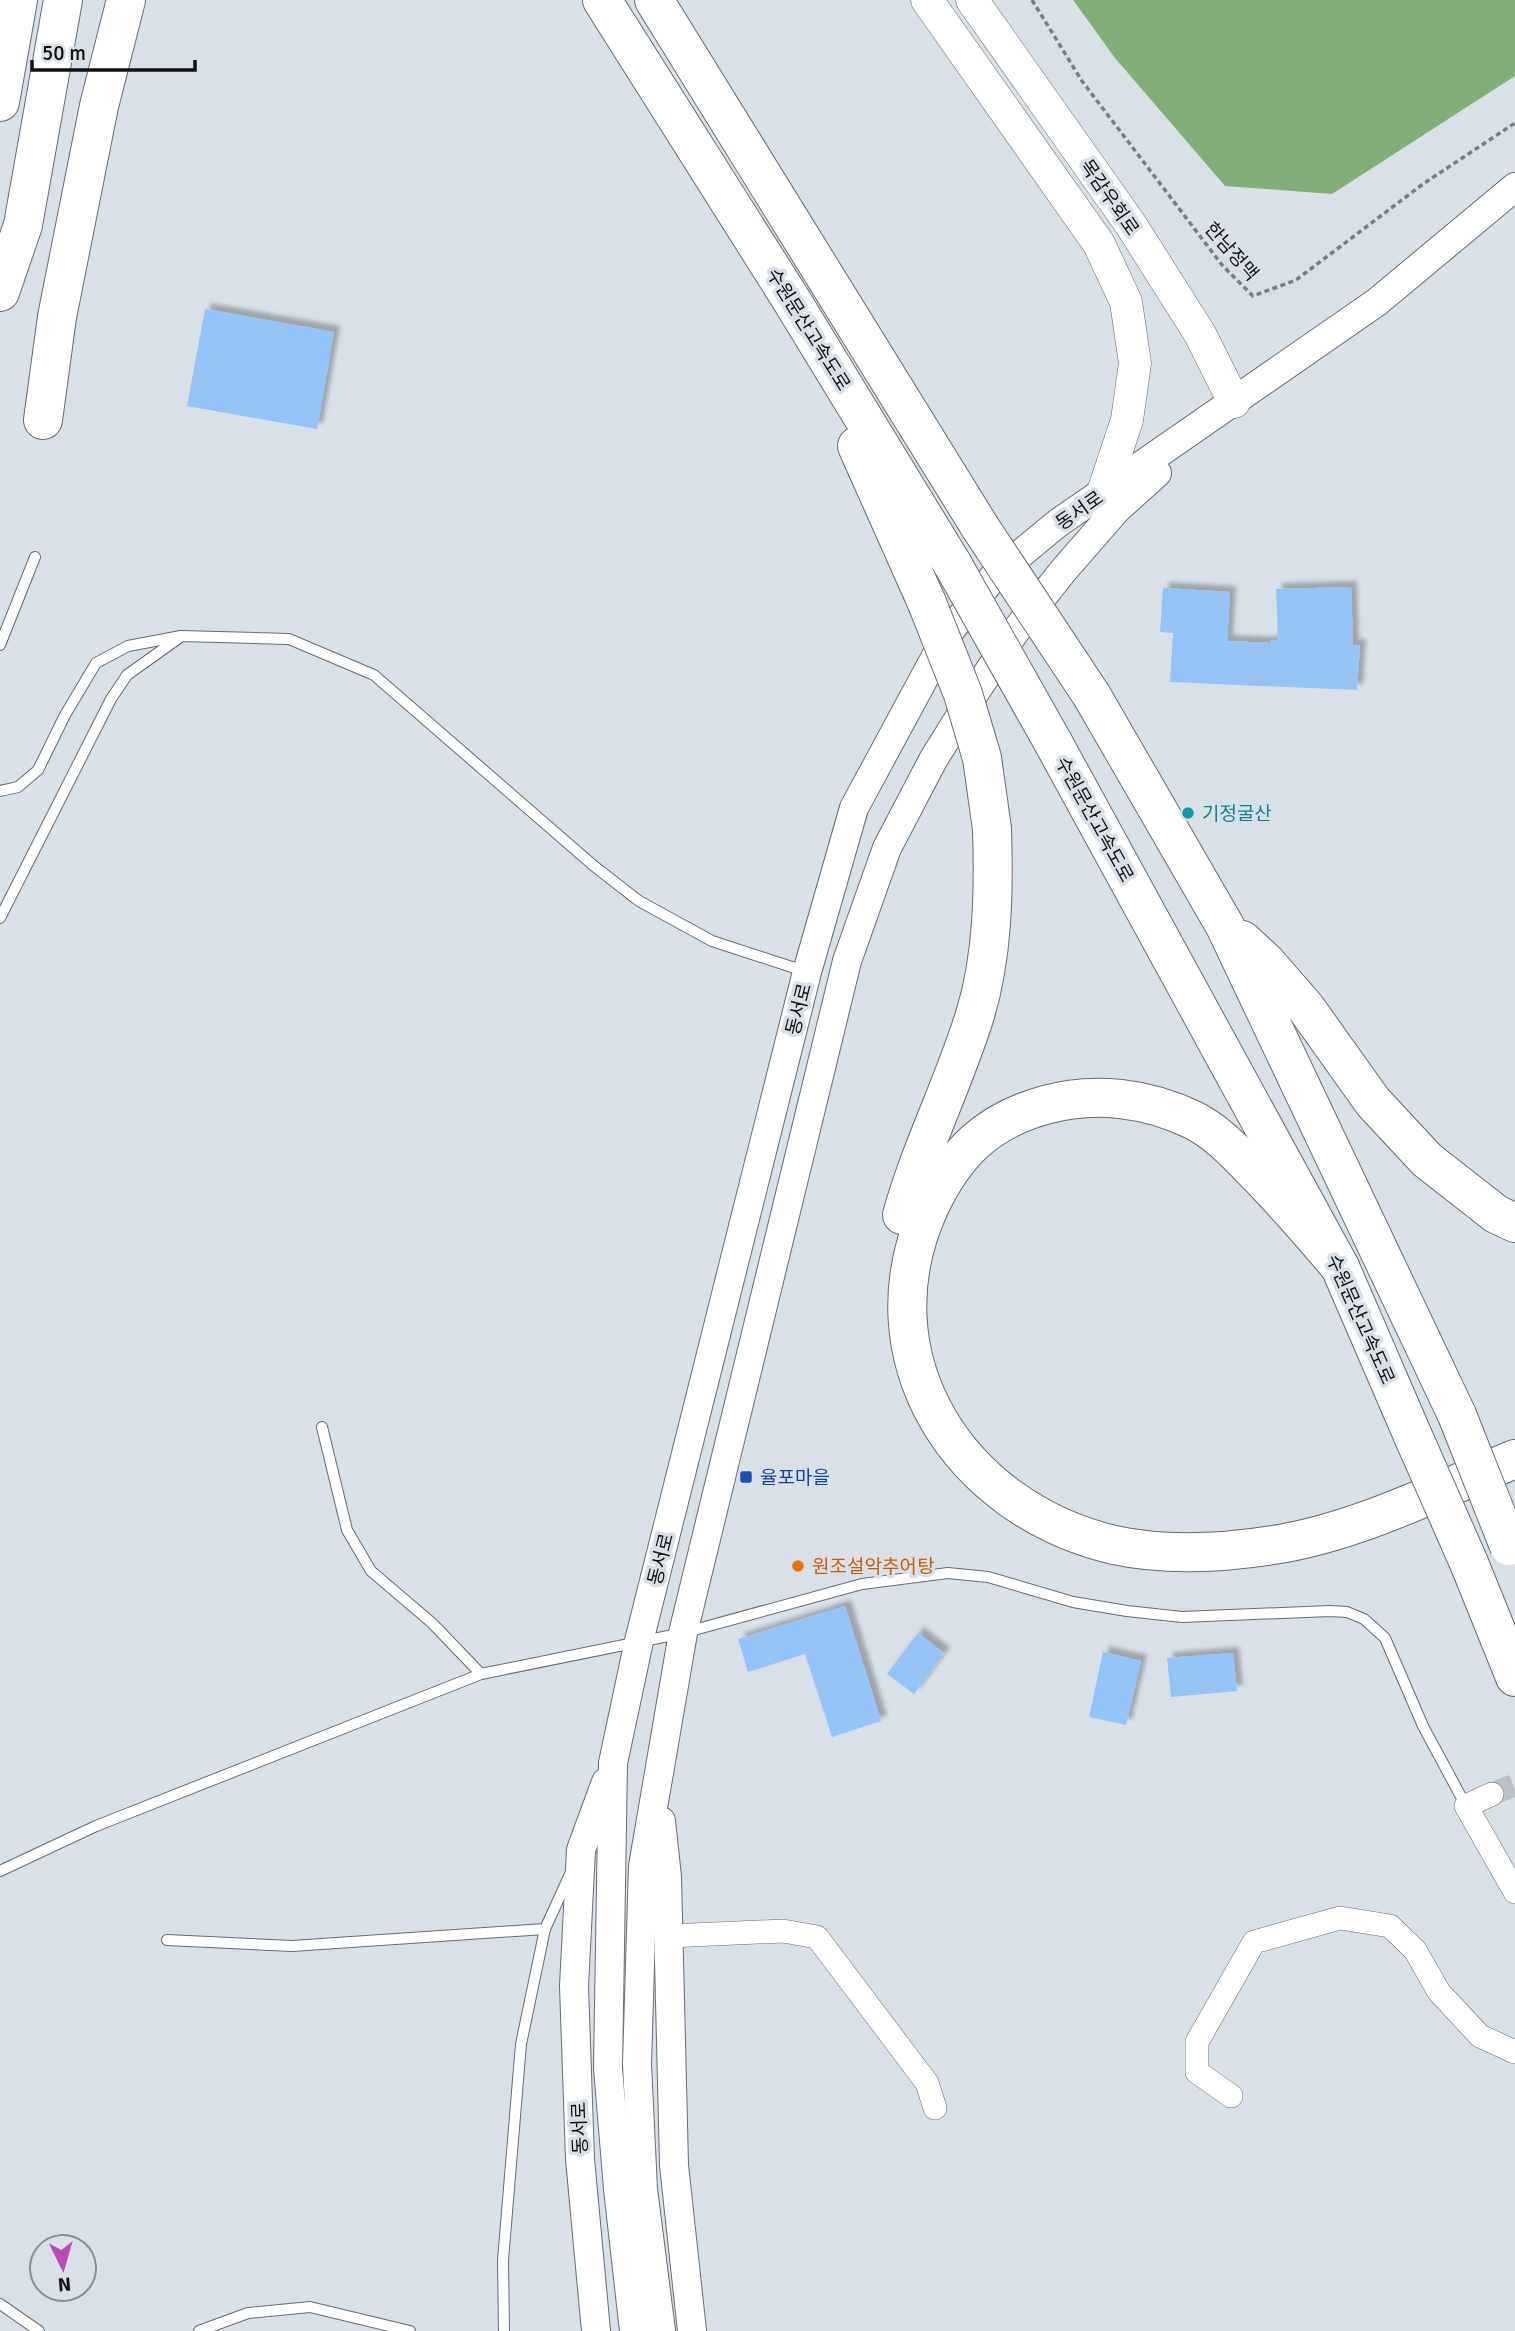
<svg xmlns="http://www.w3.org/2000/svg" width="1515" height="2331" viewBox="0 0 1515 2331" font-family="Signika,'Noto Sans KR',sans-serif">
<style>
.forest{fill:#84ae79}
.building{fill:#94c4f6;filter:url(#shadow)}
.lines{fill:none;stroke-linecap:round;stroke-linejoin:round}
.minor-tunnel{stroke:#bbc1c7;stroke-width:23;stroke-dasharray:23 11;stroke-linecap:butt}
.service-casing{stroke:#666c72;stroke-width:12}
.minor-casing{stroke:#666c72;stroke-width:24}
.tertiary-casing{stroke:#666c72;stroke-width:30}
.secondary-casing{stroke:#666c72;stroke-width:33}
.motorway-casing{stroke:#666c72;stroke-width:40}
.path{stroke:#797e82;stroke-width:3.5;stroke-dasharray:5 3.5;stroke-linecap:butt}
.service{stroke:#fff;stroke-width:10}
.minor{stroke:#fff;stroke-width:23}
.tertiary{stroke:#fff;stroke-width:28}
.secondary{stroke:#fff;stroke-width:32}
.motorway{stroke:#fff;stroke-width:38}
.motorway-bridge-casing{stroke:#666c72;stroke-width:40;stroke-linecap:butt}
.motorway-bridge{stroke:#fff;stroke-width:38}
.culture-dot{fill:#0f9aa8;stroke:#d9e0e7;stroke-width:2.5}
.transit-dot{fill:#1a4fb4;stroke:#d9e0e7;stroke-width:2.5}
.food-dot{fill:#e8710a;stroke:#d9e0e7;stroke-width:2.5}
.labels{text-anchor:middle;stroke-width:7;stroke-linejoin:round;paint-order:stroke}
.street-label{font-size:19px;fill:#101214;stroke:#d9e0e7}
.culture-label{font-size:19px;fill:#0d838f;stroke:#d9e0e7;text-anchor:start}
.transit-label{font-size:19px;fill:#164399;stroke:#d9e0e7;text-anchor:start}
.food-label{font-size:19px;fill:#c56008;stroke:#d9e0e7;text-anchor:start}
</style>
<defs>
<filter id="shadow"><feDropShadow dx="6" dy="-6" stdDeviation="2" flood-color="#0004"/></filter>
</defs>
<rect width="100%" height="100%" fill="#d9e0e7"/>
<path class="forest" d="M1073,0H1515V76L1332,194L1225,186L1115,58Z"/>
<g class="building">
<path d="M205,309L334,332L317,429L187,406Z"/>
<path d="M1351,587L1353,645H1360L1357,690L1170,682L1173,633L1160,632L1163,588L1230,592L1227,641L1270,643L1271,640H1278L1276,589Z"/>
<path d="M845,1606L881,1721L832,1737L805,1654L748,1672L738,1639Z"/>
<path d="M918,1633L944,1653L914,1694L887,1674Z"/>
<path d="M1103,1652L1141,1661L1126,1725L1089,1717Z"/>
<path d="M1233,1653L1237,1691L1171,1697L1167,1658Z"/>
</g>
<g class="lines">
<path class="minor-tunnel" d="M1492,1794L1515,1785"/>
<defs>
<g id="service">
<path d="M0,645L35,557"/>
<path d="M0,791L18,787L38,770L65,715L96,663L128,646L181,636L289,639L374,675L594,866L639,901L712,941L804,971"/>
<path d="M0,918L111,699L127,675L179,638"/>
<path d="M322,1427L347,1530L371,1571L432,1623L481,1674"/>
<path d="M0,1871L96,1826L481,1674L683,1633L862,1584L948,1573L988,1577L1073,1602L1127,1611L1182,1617L1330,1611L1347,1612L1364,1619L1385,1638L1423,1726L1466,1806"/>
<path d="M167,1940L292,1946L545,1929L571,1872"/>
<path d="M0,2304L39,2331"/>
<path d="M199,2331L248,2313L310,2307L410,2331"/>
<path d="M504,2331L503,2260L521,2044L545,1929"/>
</g>
<g id="minor">
<path d="M1492,1794L1466,1806L1515,1892"/>
<path d="M669,1936L783,1931L817,1937L927,2083L935,2108"/>
<path d="M1231,2096L1197,2072V2042L1254,1942L1340,1918L1390,1926L1415,1950L1439,1992L1480,2036L1515,2052"/>
</g>
<g id="tertiary">
<path d="M661,1821L667,1877L674,2165L692,2331"/>
<path d="M596,2331L580,2159L574,1986L581,1850L606,1782"/>
<path d="M634,2331L618,2189L608,2068L613,1763L639,1641L807,972L854,808L949,632L995,575L1058,523L1377,302L1515,187"/>
<path d="M661,2331L643,2189L637,2064L643,1866L683,1633L847,961L887,848L933,760L974,694L1014,633L1063,571L1117,509L1157,473"/>
</g>
<g id="secondary">
<path d="M927,0L1099,244L1126,302L1135,363L1127,420L1103,492"/>
<path d="M972,0L1131,225L1200,334L1234,402"/>
</g>
<g id="motorway">
<path d="M602,0L792,301L953,565"/>
<path d="M654,0L980,527"/>
<path d="M0,102L18,0"/>
<path d="M0,292L23,225L63,0"/>
<path d="M43,420L57,317L99,106L126,0"/>
<path d="M857,446L927,603"/>
<path d="M1092,696L1225,926L1457,1415"/>
<path d="M1054,744L1340,1267L1413,1436"/>
<path d="M1242,940L1266,962L1306,1008L1373,1102L1427,1160L1496,1214L1515,1223"/>
<path d="M902,1215C921,1147 954,1083 975,1015C993,956 994,891 992,829"/>
<path d="M1340,1267C1312,1234 1283,1200 1252,1169C1234,1151 1217,1132 1193,1120C1147,1098 1095,1091 1045,1105C987,1121 955,1153 930,1206C860,1358 960,1509 1114,1545C1165,1556 1222,1553 1273,1545C1355,1533 1439,1490 1515,1459"/>
<path d="M1469,1563L1515,1677"/>
</g>
</defs>
<use href="#service" class="service-casing"/>
<use href="#minor" class="minor-casing"/>
<use href="#tertiary" class="tertiary-casing"/>
<use href="#secondary" class="secondary-casing"/>
<use href="#motorway" class="motorway-casing"/>
<path class="path" d="M1032,0L1082,81L1222,265L1253,296L1296,280L1423,184L1515,123"/>
<use href="#service" class="service"/>
<use href="#minor" class="minor"/>
<use href="#tertiary" class="tertiary"/>
<use href="#secondary" class="secondary"/>
<use href="#motorway" class="motorway"/>
<defs>
<g id="motorway-bridge">
<path d="M980,527L1092,696"/>
<path d="M953,565L1054,744"/>
<path d="M927,603L963,694L982,758L992,829"/>
<path d="M1457,1415L1509,1546"/>
<path d="M1413,1436L1469,1563"/>
</g>
</defs>
<use href="#motorway-bridge" class="motorway-bridge-casing"/>
<use href="#motorway-bridge" class="motorway-bridge"/>
</g>
<circle class="culture-dot" cx="1188" cy="813" r="7"/>
<rect class="transit-dot" x="739" y="1470" width="14" height="14" rx="3.5"/>
<circle class="food-dot" cx="798" cy="1566" r="7"/>
<g class="labels">
<g class="street-label">
<text transform="translate(1110 197) rotate(55)" y="7">목감우회로</text>
<text transform="translate(1232 251) rotate(49)" y="7">한남정맥</text>
<text transform="translate(809 329) rotate(58)" y="7">수원문산고속도로</text>
<text transform="translate(1079 510) rotate(-35)" y="7">동서로</text>
<text transform="translate(1095 819) rotate(61)" y="7">수원문산고속도로</text>
<text transform="translate(798 1009) rotate(-76)" y="7">동서로</text>
<text transform="translate(1361 1319) rotate(66)" y="7">수원문산고속도로</text>
<text transform="translate(660 1559) rotate(-76)" y="7">동서로</text>
<text transform="translate(579 2128) rotate(-92)" y="7">동서로</text>
</g>
<g class="culture-label">
<text x="1202" y="820">기정굴산</text>
</g>
<g class="transit-label">
<text x="760" y="1484">율포마을</text>
</g>
<g class="food-label">
<text x="812" y="1573">원조설악추어탕</text>
</g>
</g>
<g transform="translate(63 2268) rotate(175)"><circle r="33" fill="#d9e0e7" stroke="#898e93" stroke-width="2"/>
<path d="M0-5L12 26L0 18L-12 26Z" fill="#b34db1"/>
<text y="-10" font-size="19" font-weight="bold" text-anchor="middle" fill="#101214">N</text>
</g>
<path d="M32 60v10h163v-10" fill="none" stroke="#101214" stroke-width="3.5"/>
<text x="42" y="60" font-size="21" fill="#101214" stroke="#d9e0e7" stroke-width="5" paint-order="stroke">50 m</text>
</svg>
